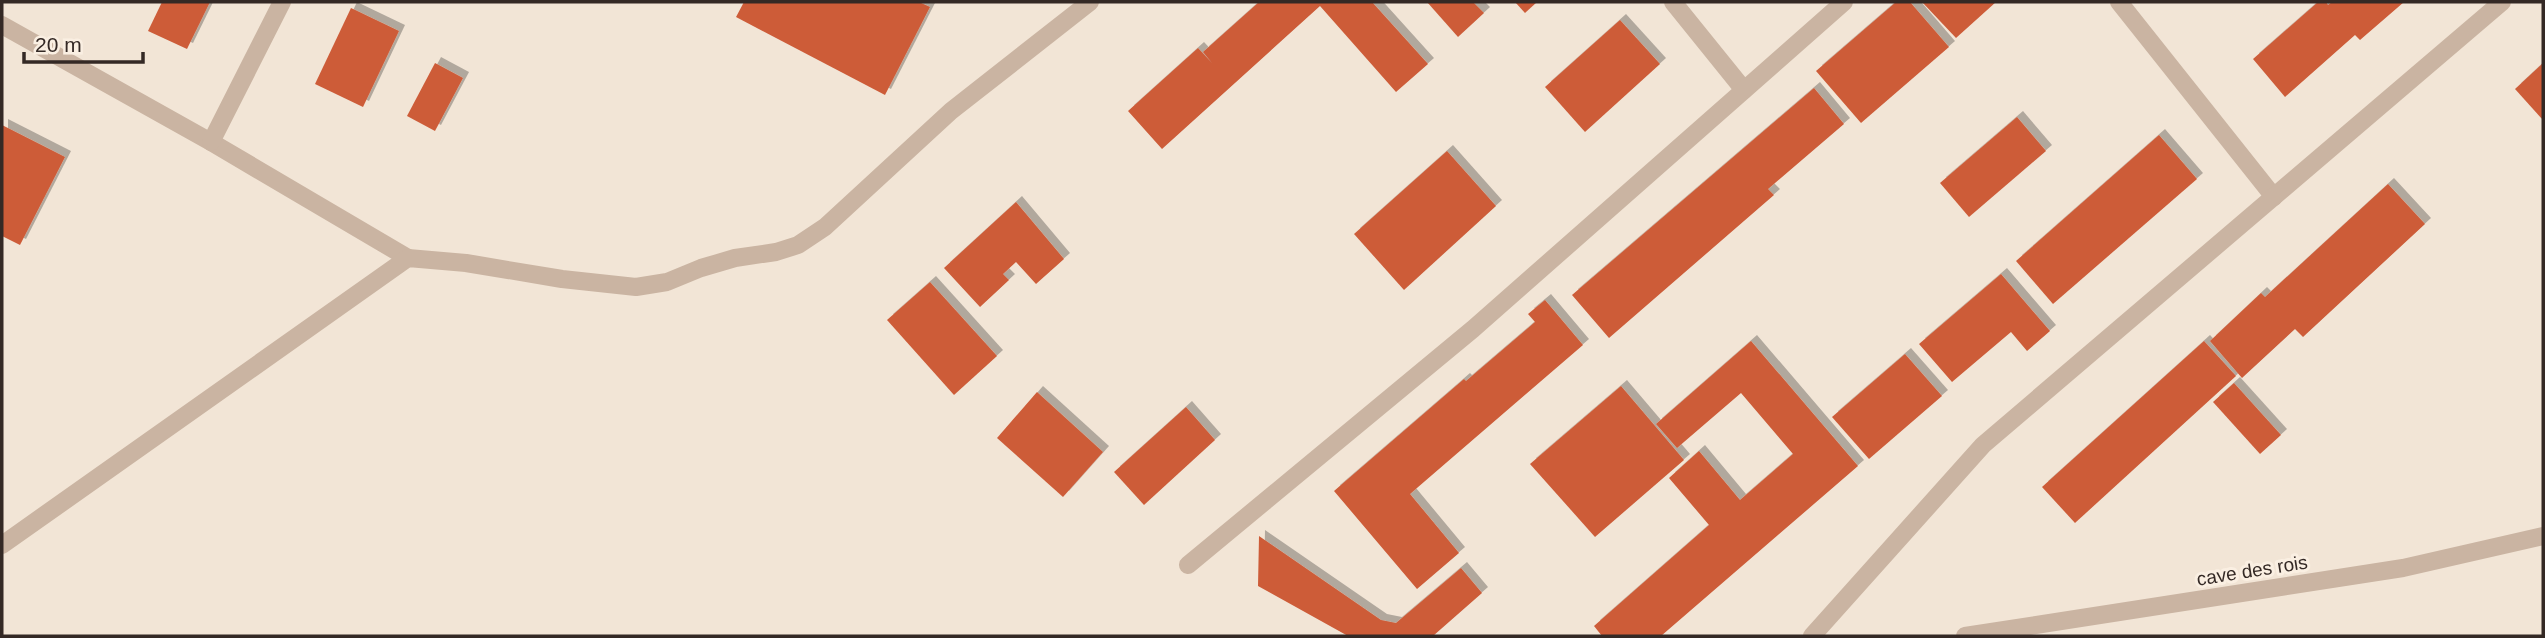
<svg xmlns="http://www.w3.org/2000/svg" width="2545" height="638" viewBox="0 0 2545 638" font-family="Helvetica,sans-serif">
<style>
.building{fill:#cd5c39;filter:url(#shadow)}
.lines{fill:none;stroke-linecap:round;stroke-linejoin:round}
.minor{stroke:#cab4a2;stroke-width:18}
.labels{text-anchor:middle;stroke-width:6;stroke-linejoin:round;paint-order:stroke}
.street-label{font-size:19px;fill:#342925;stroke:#faefe2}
</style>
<defs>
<filter id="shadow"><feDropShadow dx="6" dy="-6" stdDeviation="0" flood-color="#0004"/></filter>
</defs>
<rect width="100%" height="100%" fill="#f2e5d6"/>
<g class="building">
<path d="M162,2H210L187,49L148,31Z"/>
<path d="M744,2H919L930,7L885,95L736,17Z"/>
<path d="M1259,2H1372L1428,64L1396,92L1320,6L1162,149L1128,111L1198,48L1212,63L1203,52Z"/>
<path d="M1427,2H1473L1484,13L1458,37Z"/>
<path d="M1515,2H1537L1525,13Z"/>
<path d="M1896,2H1910L1949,47L1861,123L1816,71Z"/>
<path d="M1922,2H1996L1956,38Z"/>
<path d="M2318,2H2326L2328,5L2332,2H2404L2360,40L2355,35L2285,97L2253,59Z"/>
<path d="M351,8L399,31L363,107L315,84Z"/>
<path d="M1620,20L1660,64L1585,132L1545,87Z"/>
<path d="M435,63L463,78L435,131L407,116Z"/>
<path d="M2543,63V120L2515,89Z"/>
<path d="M1814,88L1844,124L1768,189L1774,195L1609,338L1572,295Z"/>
<path d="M2017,117L2046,151L1969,217L1940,183Z"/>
<path d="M2,125L65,157L20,245L2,236Z"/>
<path d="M2159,135L2197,179L2053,304L2016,261Z"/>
<path d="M1447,151L1496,206L1404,290L1354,234Z"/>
<path d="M2388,184L2425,224L2303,337L2295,329L2242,378L2210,341L2261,293L2265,297Z"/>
<path d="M1016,202L1064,259L1036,284L1016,262L1003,274L1009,280L980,307L944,268Z"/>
<path d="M2001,274L2050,331L2027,351L2011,332L1952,382L1919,344Z"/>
<path d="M930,282L997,356L954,395L887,320Z"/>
<path d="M1545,300L1583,345L1410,494L1459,553L1417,589L1334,491L1464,379L1466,381L1535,322L1528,314Z"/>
<path d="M1751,341L1858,466L1661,636H1602L1594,626L1709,525L1669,478L1699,451L1740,500L1793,454L1741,393L1677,448L1656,424Z"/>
<path d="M2204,341L2236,376L2075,523L2042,487Z"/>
<path d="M1905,354L1942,396L1869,459L1832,417Z"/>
<path d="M2234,383L2281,435L2260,454L2213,402Z"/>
<path d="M1621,386L1684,460L1595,537L1530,464Z"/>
<path d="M1037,392L1103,452L1063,497L997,438Z"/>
<path d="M1186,407L1215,440L1144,505L1114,472Z"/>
<path d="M1259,536L1381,620L1396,623L1461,568L1482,593L1433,636H1348L1258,586Z"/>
</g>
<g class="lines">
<g class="minor">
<path d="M1673,2L1744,90"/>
<path d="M2119,2L2274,197"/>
<path d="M2,25L211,142L408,258"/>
<path d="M211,142L282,2"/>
<path d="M2,545L408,258L466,263L562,279L636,287L667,282L701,268L735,258L776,252L798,245L825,227L951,111L1090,2"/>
<path d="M1188,565L1473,329L1844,2"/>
<path d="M1812,636L1983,445L2502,2"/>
<path d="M1965,636L2403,568L2543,536"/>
</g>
</g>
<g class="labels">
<g class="street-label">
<text transform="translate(2252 570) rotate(-9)" y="7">cave des rois</text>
</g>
</g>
<rect width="2545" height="638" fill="none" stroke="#342925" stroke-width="7"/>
<path d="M24 52v10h119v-10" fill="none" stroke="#342925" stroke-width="3.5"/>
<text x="35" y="52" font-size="21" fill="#342925" stroke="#faefe2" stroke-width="5" paint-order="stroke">20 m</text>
</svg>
